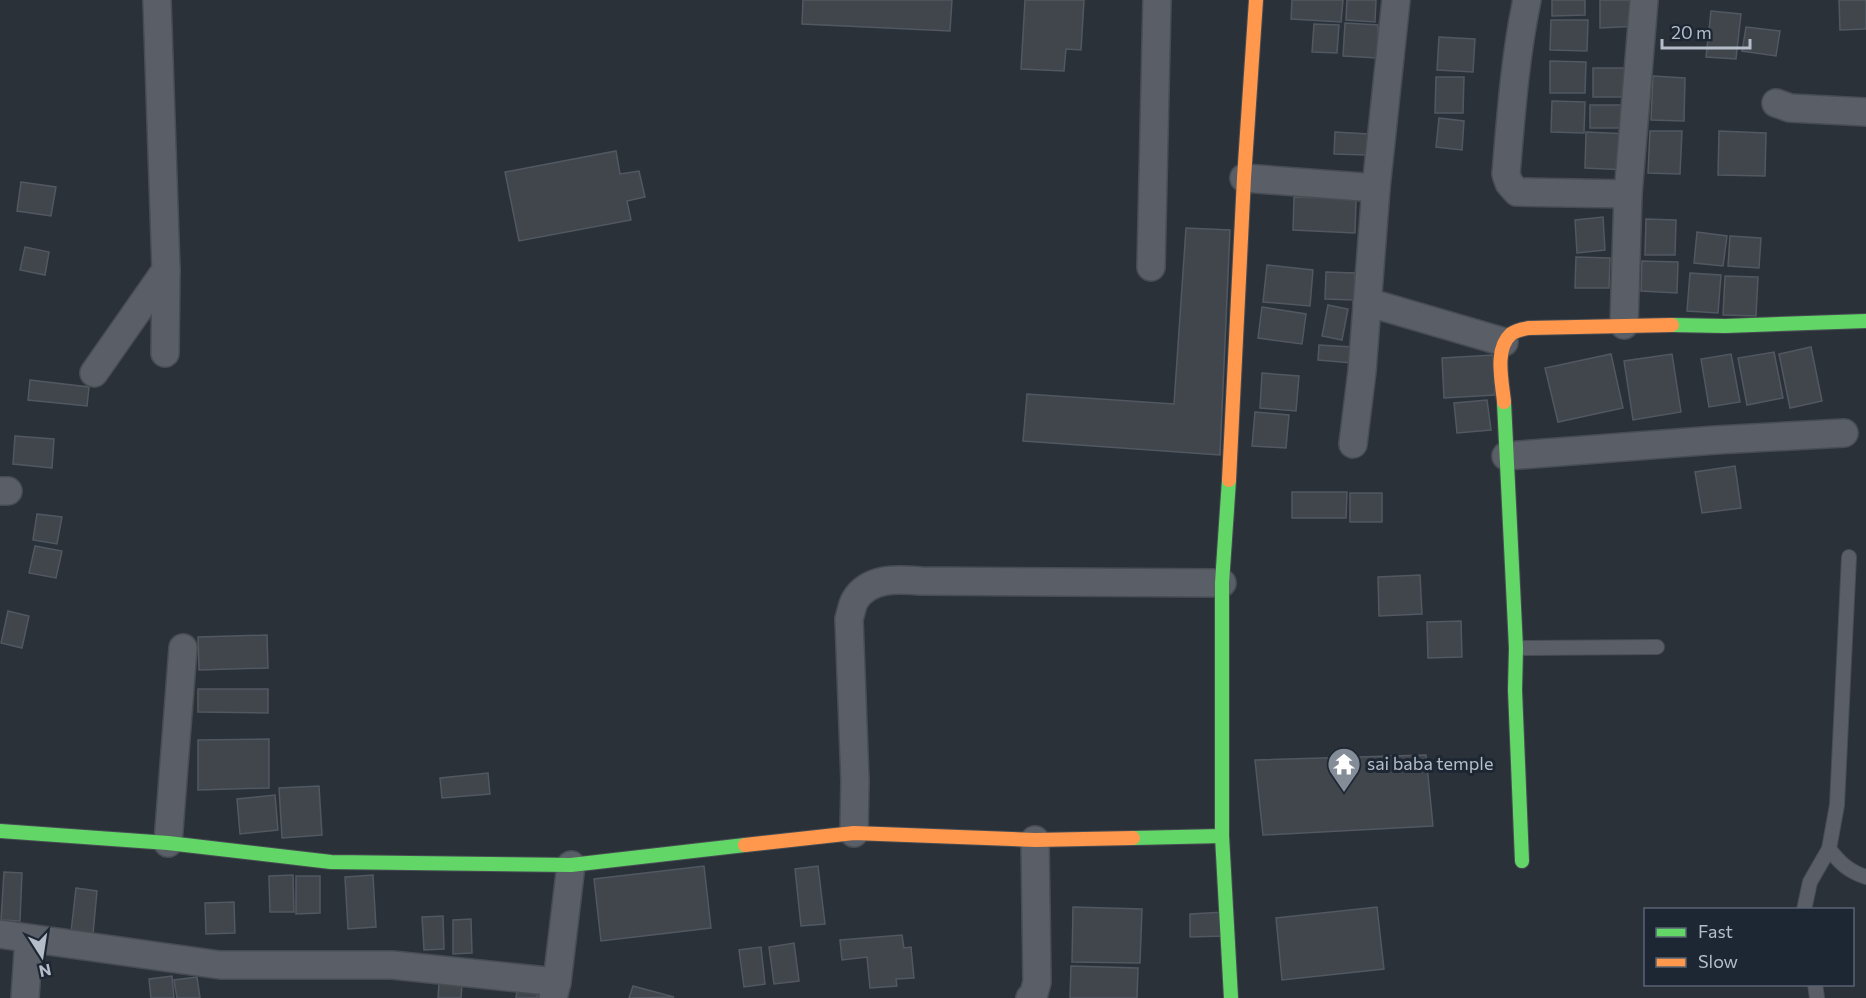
<svg xmlns="http://www.w3.org/2000/svg" width="1866" height="998" viewBox="0 0 1866 998" font-family="Commissioner,sans-serif">
<style>
.building{fill:#41464d;stroke:#525861;stroke-width:1.5}
.lines{fill:none;stroke-linecap:round;stroke-linejoin:round}
.lane-casing{stroke:#484d53;stroke-width:16}
.street-casing{stroke:#484d53;stroke-width:30}
.fast-casing{stroke:#484d53;stroke-width:16}
.slow-casing{stroke:#484d53;stroke-width:16}
.lane{stroke:#5a5f67;stroke-width:14}
.street{stroke:#5a5f67;stroke-width:27}
.fast{stroke:#63d668;stroke-width:14}
.slow{stroke:#ff974d;stroke-width:14}
.labels{text-anchor:middle;stroke-width:6;stroke-linejoin:round;paint-order:stroke}
.poi-label{font-size:18px;fill:#b5bdc9;stroke:#1d2734;text-anchor:start}
</style>
<rect width="100%" height="100%" fill="#2a3139"/>
<g class="building">
<path d="M803,0H952L950,31L802,24Z"/>
<path d="M1025,0H1084L1081,50L1066,49L1064,71L1021,69Z"/>
<path d="M1292,0H1343L1341,22L1291,19Z"/>
<path d="M1347,0H1376L1375,22L1346,20Z"/>
<path d="M1552,0H1585V15L1552,16Z"/>
<path d="M1600,0H1639L1640,26L1600,28Z"/>
<path d="M1839,0H1866V29L1840,30Z"/>
<path d="M1711,11L1741,14L1736,59L1706,57Z"/>
<path d="M1551,20H1588L1587,51L1550,50Z"/>
<path d="M1345,23L1378,25L1377,58L1343,56Z"/>
<path d="M1314,24L1339,25L1337,53L1312,52Z"/>
<path d="M1746,27L1780,31L1776,56L1742,51Z"/>
<path d="M1439,37L1475,39L1473,72L1437,70Z"/>
<path d="M1550,61L1586,62L1585,93H1550Z"/>
<path d="M1593,68H1628L1629,97H1593Z"/>
<path d="M1653,76L1685,78L1684,121L1651,120Z"/>
<path d="M1436,77H1464L1463,113H1435Z"/>
<path d="M1552,101L1585,102L1584,133L1551,132Z"/>
<rect x="1590" y="105" width="38" height="23"/>
<path d="M1439,118L1464,121L1462,150L1436,147Z"/>
<path d="M1650,131H1682L1680,174L1648,173Z"/>
<path d="M1719,131L1766,133L1765,176L1718,175Z"/>
<path d="M1335,132L1369,134L1368,155L1334,154Z"/>
<path d="M1586,132L1629,134L1628,170L1585,168Z"/>
<path d="M616,151L620,174L639,171L645,197L627,201L631,220L519,241L505,172Z"/>
<path d="M21,182L56,187L51,216L17,211Z"/>
<path d="M1294,197L1356,199L1355,233L1293,230Z"/>
<path d="M1603,217L1605,250L1577,253L1575,220Z"/>
<path d="M1646,219L1676,220L1675,255H1645Z"/>
<path d="M1186,228L1230,230L1220,455L1023,441L1027,394L1174,404Z"/>
<path d="M1697,232L1727,236L1723,266L1694,263Z"/>
<path d="M1730,236L1761,238L1759,268L1728,266Z"/>
<path d="M25,247L49,252L45,275L20,270Z"/>
<path d="M1576,257L1610,258L1609,288H1575Z"/>
<path d="M1642,261L1678,262L1677,293L1641,291Z"/>
<path d="M1267,265L1313,270L1310,306L1263,302Z"/>
<path d="M1326,272L1355,273L1354,300L1325,299Z"/>
<path d="M1690,273L1721,275L1718,313L1687,311Z"/>
<path d="M1725,276L1758,277L1756,316L1723,315Z"/>
<path d="M1328,305L1348,309L1342,340L1322,336Z"/>
<path d="M1262,307L1306,314L1302,344L1258,338Z"/>
<path d="M1319,345L1353,347L1352,363L1318,360Z"/>
<path d="M1811,347L1822,401L1790,408L1779,354Z"/>
<path d="M1774,352L1783,398L1747,405L1738,358Z"/>
<path d="M1611,354L1623,408L1558,422L1545,368Z"/>
<path d="M1672,354L1681,412L1633,420L1624,361Z"/>
<path d="M1731,354L1740,402L1709,407L1701,359Z"/>
<path d="M1493,355L1495,395L1444,398L1442,358Z"/>
<path d="M1262,373L1299,376L1296,411L1260,408Z"/>
<path d="M30,380L89,387L87,406L28,400Z"/>
<path d="M1487,400L1491,430L1457,433L1454,403Z"/>
<path d="M1255,412L1289,415L1286,448L1252,446Z"/>
<path d="M15,436L54,439L52,468L13,464Z"/>
<path d="M1735,466L1741,508L1702,513L1695,472Z"/>
<path d="M1292,492H1347L1346,518H1292Z"/>
<rect x="1350" y="493" width="32" height="29"/>
<path d="M37,514L62,517L57,544L33,540Z"/>
<path d="M35,546L62,551L56,578L29,573Z"/>
<path d="M1420,575L1422,614L1379,616L1378,577Z"/>
<path d="M8,611L29,616L22,648L1,643Z"/>
<path d="M1461,621L1462,657L1428,658L1427,622Z"/>
<path d="M267,635L268,668L199,670L198,637Z"/>
<path d="M198,689H268V713L198,712Z"/>
<path d="M269,739V788L198,790V740Z"/>
<path d="M1426,755L1433,826L1263,835L1255,760Z"/>
<path d="M488,773L490,794L442,798L440,778Z"/>
<path d="M319,786L322,835L282,838L279,788Z"/>
<path d="M275,795L278,830L240,834L237,799Z"/>
<path d="M704,866L711,928L601,941L594,879Z"/>
<path d="M818,866L825,924L801,926L795,869Z"/>
<path d="M4,872L22,873L20,921L1,920Z"/>
<path d="M293,875L294,912H270L269,876Z"/>
<path d="M373,875L376,927L348,929L345,877Z"/>
<path d="M296,876H320V913L296,914Z"/>
<path d="M76,888L97,891L93,934L71,932Z"/>
<path d="M234,902L235,933L206,934L205,903Z"/>
<path d="M1073,907L1142,909L1140,963L1072,962Z"/>
<path d="M1377,907L1384,969L1282,980L1276,918Z"/>
<path d="M1225,912V936L1190,937V914Z"/>
<path d="M443,916L444,949L424,950L422,917Z"/>
<path d="M471,919L472,953L453,954V920Z"/>
<path d="M902,935L904,948L911,947L914,978L896,979L897,986L870,988L867,957L842,960L840,940Z"/>
<path d="M794,943L799,981L774,984L769,947Z"/>
<path d="M761,947L765,984L744,987L739,950Z"/>
<path d="M1071,966L1138,968L1137,998H1070Z"/>
<path d="M172,976L174,998H151L149,979Z"/>
<path d="M197,977L200,998H177L174,980Z"/>
<path d="M439,983L462,984L461,998H438Z"/>
<path d="M518,984L539,988L537,998H516Z"/>
<path d="M633,986L674,997L629,998Z"/>
</g>
<g class="lines">
<defs>
<g id="lane">
<path d="M1516,648L1657,647"/>
<path d="M1829,849C1840,863 1848,871 1866,877"/>
<path d="M1804,910L1810,882L1829,849L1837,805L1849,557"/>
<path d="M1815,984L1817,998"/>
</g>
<g id="street">
<path d="M157,0L166,270L165,353"/>
<path d="M1527,0C1515,57 1511,115 1506,174L1509,183L1517,192L1628,194"/>
<path d="M1776,103L1790,108L1866,112"/>
<path d="M1244,178L1376,188"/>
<path d="M1151,267L1157,0"/>
<path d="M1367,302L1504,342"/>
<path d="M1624,325L1628,194L1644,0"/>
<path d="M94,373L166,270"/>
<path d="M1353,444L1362,371L1376,188L1396,0"/>
<path d="M1506,456L1716,440L1844,433"/>
<path d="M0,491H8"/>
<path d="M854,833L855,781L849,619C851,613 852,605 855,600C869,577 898,579 921,581L1222,583"/>
<path d="M168,843L183,648"/>
<path d="M0,934L220,965H392L557,982"/>
<path d="M25,998L29,939"/>
<path d="M553,998L557,982L571,865"/>
<path d="M1030,998L1033,997L1037,982L1035,840"/>
</g>
<g id="fast">
<path d="M1672,325L1725,326L1866,321"/>
<path d="M1504,402L1516,648L1515,690L1522,861"/>
<path d="M1229,480L1222,583V836L1231,998"/>
<path d="M0,831L168,843L331,862L571,865L745,845"/>
<path d="M1133,838L1222,836"/>
</g>
<g id="slow">
<path d="M1504,402C1502,381 1494,349 1511,334C1516,330 1523,329 1529,328L1672,325"/>
<path d="M1229,480L1244,178L1256,0"/>
<path d="M745,845L854,833L1035,840L1133,838"/>
</g>
</defs>
<use href="#lane" class="lane-casing"/>
<use href="#street" class="street-casing"/>
<use href="#fast" class="fast-casing"/>
<use href="#slow" class="slow-casing"/>
<use href="#lane" class="lane"/>
<use href="#street" class="street"/>
<use href="#fast" class="fast"/>
<use href="#slow" class="slow"/>
</g>
<defs>
<symbol id="temple-pin" viewBox="-11 -11 22 30"><path d="M0 17L-7.5 6A9.5 9.5 0 1 1 7.5 6Z" fill="#848c97" stroke="#1d2734"/><path d="M0-6L5-2H3V0L6.5 2.5H4V6H1.5V3h-3V6H-4V2.5H-6.5L-3 0V-2H-5Z" fill="#fff"/></symbol>
</defs>
<g fill-rule="evenodd">
<use href="#temple-pin" x="1325" y="745" width="38" height="52"/>
</g>
<g class="labels">
<g class="poi-label">
<text x="1367" y="770">sai baba temple</text>
</g>
</g>
<rect x="1644" y="908" width="210" height="78" fill="#1d2734" stroke="#5a6370" stroke-width="1.5"/>
<rect x="1656" y="928" width="30" height="9" fill="#63d668" stroke="#5a6370" stroke-width="1.5"/>
<text x="1698" y="938" font-size="18" fill="#b5bdc9">Fast</text>
<rect x="1656" y="958" width="30" height="9" fill="#ff974d" stroke="#5a6370" stroke-width="1.5"/>
<text x="1698" y="968" font-size="18" fill="#b5bdc9">Slow</text>
<g transform="translate(42 956) rotate(168)" stroke="#1d2734" stroke-width="4.5" paint-order="stroke">
<path d="M0-4.5L10 22L0 15L-10 22Z" fill="#b5bdc9"/>
<text y="-9" font-size="16" font-weight="bold" text-anchor="middle" fill="#b5bdc9">N</text>
</g>
<path d="M1662 39v9h88v-9" fill="none" stroke="#b5bdc9" stroke-width="3"/>
<text x="1671" y="39" font-size="18" fill="#b5bdc9" stroke="#1d2734" stroke-width="4.5" paint-order="stroke">20 m</text>
</svg>
